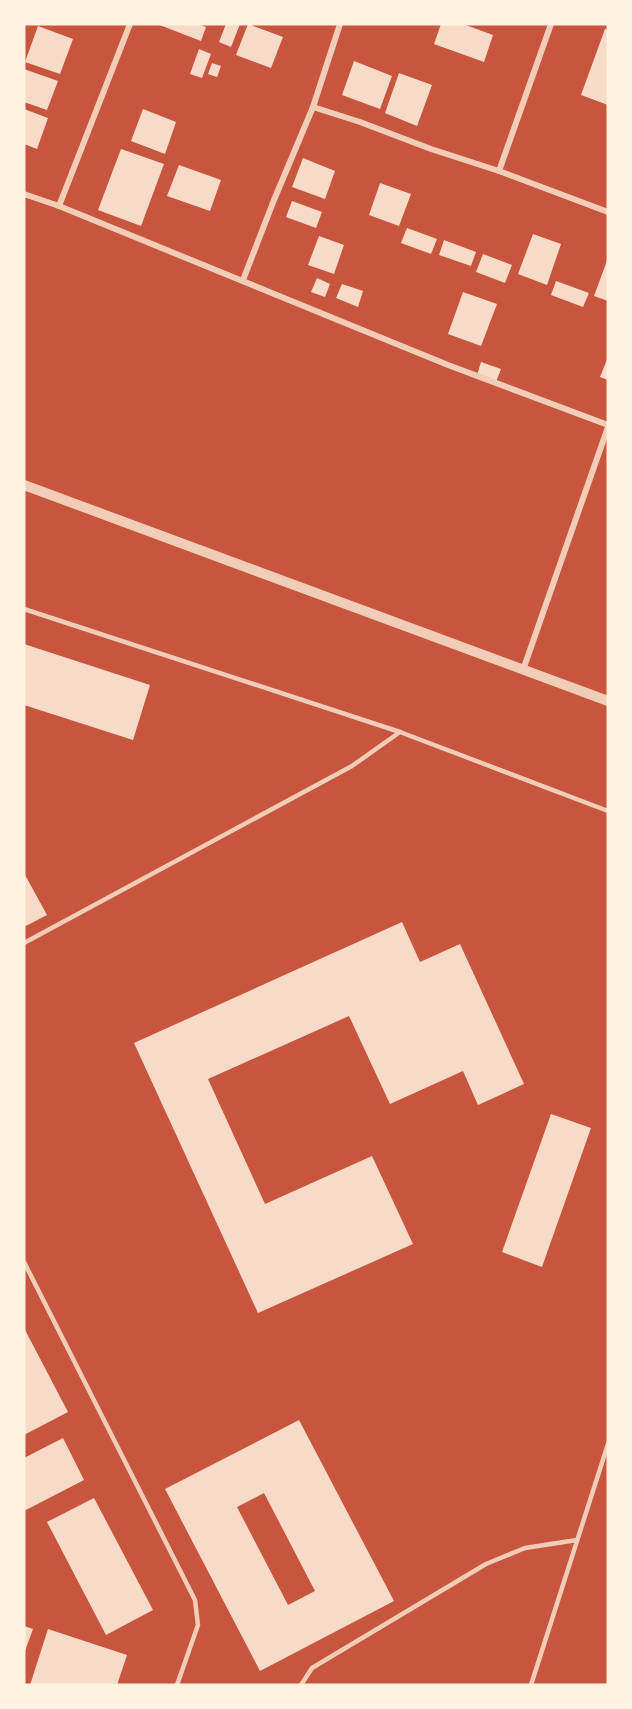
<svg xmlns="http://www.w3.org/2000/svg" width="632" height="1709" viewBox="0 0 632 1709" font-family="Inter,sans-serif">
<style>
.building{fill:#f7dbc8;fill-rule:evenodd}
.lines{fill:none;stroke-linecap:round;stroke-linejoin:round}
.service{stroke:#f1ccb7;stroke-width:4.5}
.minor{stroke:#f1ccb7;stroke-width:6}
.tertiary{stroke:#f1ccb7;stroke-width:10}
</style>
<rect width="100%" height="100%" fill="#c8553d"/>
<g class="building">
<path d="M157,24H197L206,27L201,41Z"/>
<path d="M226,24H240L231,47L219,42Z"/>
<path d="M248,24L283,37L271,68L236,55Z"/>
<path d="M441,24H463L493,35L484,62L434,44Z"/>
<path d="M38,26L73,39L60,74L25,62Z"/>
<path d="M605,29L608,30V105L581,95Z"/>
<path d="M199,49L211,54L202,78L190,74Z"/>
<path d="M354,61L392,76L380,109L342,95Z"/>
<path d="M212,63L221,66L217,77L208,74Z"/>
<path d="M24,69L58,81L47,110L24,102Z"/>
<path d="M399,73L432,85L417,126L385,113Z"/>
<path d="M24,109L48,118L37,149L24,144Z"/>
<path d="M143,109L176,122L165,154L131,141Z"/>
<path d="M121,149L164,164L141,226L98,210Z"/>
<path d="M303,158L335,171L325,199L292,187Z"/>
<path d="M179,165L221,180L210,211L167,196Z"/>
<path d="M380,183L411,194L399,226L369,215Z"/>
<path d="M292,201L322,212L316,228L286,217Z"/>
<path d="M407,228L437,239L431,254L401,243Z"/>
<path d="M533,234L561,244L547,285L518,274Z"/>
<path d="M319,236L344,245L334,274L308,265Z"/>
<path d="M444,240L476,252L471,266L439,255Z"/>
<path d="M483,254L512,265L505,283L476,272Z"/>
<path d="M608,258V301L594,296Z"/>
<path d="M317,278L330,284L325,297L311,292Z"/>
<path d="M556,281L589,293L583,307L551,295Z"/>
<path d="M342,284L363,291L358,307L336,298Z"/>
<path d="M463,292L497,304L481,346L448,334Z"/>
<path d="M608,357V380L600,377Z"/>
<path d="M481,362L501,369L496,382L477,375Z"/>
<path d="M24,644L150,685L133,740L24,705Z"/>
<path d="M24,873L47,915L24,927Z"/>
<path d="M402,922L420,962L460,944L524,1084L478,1105L463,1071L390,1104L349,1016L208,1079L265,1204L372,1156L413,1244L258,1313L134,1043Z"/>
<path d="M551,1114L591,1128L542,1267L502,1252Z"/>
<path d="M24,1328L68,1412L24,1435Z"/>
<path d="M299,1420L394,1601L260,1671L165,1489ZM264,1493L315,1591L288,1605L237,1507Z"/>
<path d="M63,1438L84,1480L24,1511V1458Z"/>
<path d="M94,1498L153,1610L106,1635L47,1522Z"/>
<path d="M24,1626L33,1629L24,1654Z"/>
<path d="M48,1629L127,1655L117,1685H30Z"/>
</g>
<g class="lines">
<g class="service">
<path d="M24,609L400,732L608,811"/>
<path d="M24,943L352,766L400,732"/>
<path d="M24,1262L195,1600L198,1625L177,1685"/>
<path d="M301,1685L312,1668L486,1564L525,1548L577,1540"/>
<path d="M531,1685L608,1444"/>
</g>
<g class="minor">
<path d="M313,107L360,122L431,149L499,171L608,212"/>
<path d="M499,171L551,24"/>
<path d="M24,194L59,206L448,365L608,425"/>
<path d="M59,206L130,24"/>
<path d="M243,280L274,200L313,107L340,24"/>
<path d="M523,670L608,427"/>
</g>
<path class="tertiary" d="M24,485L608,701"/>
</g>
<rect width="632" height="1709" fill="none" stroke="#fff3e0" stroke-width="51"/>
</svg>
